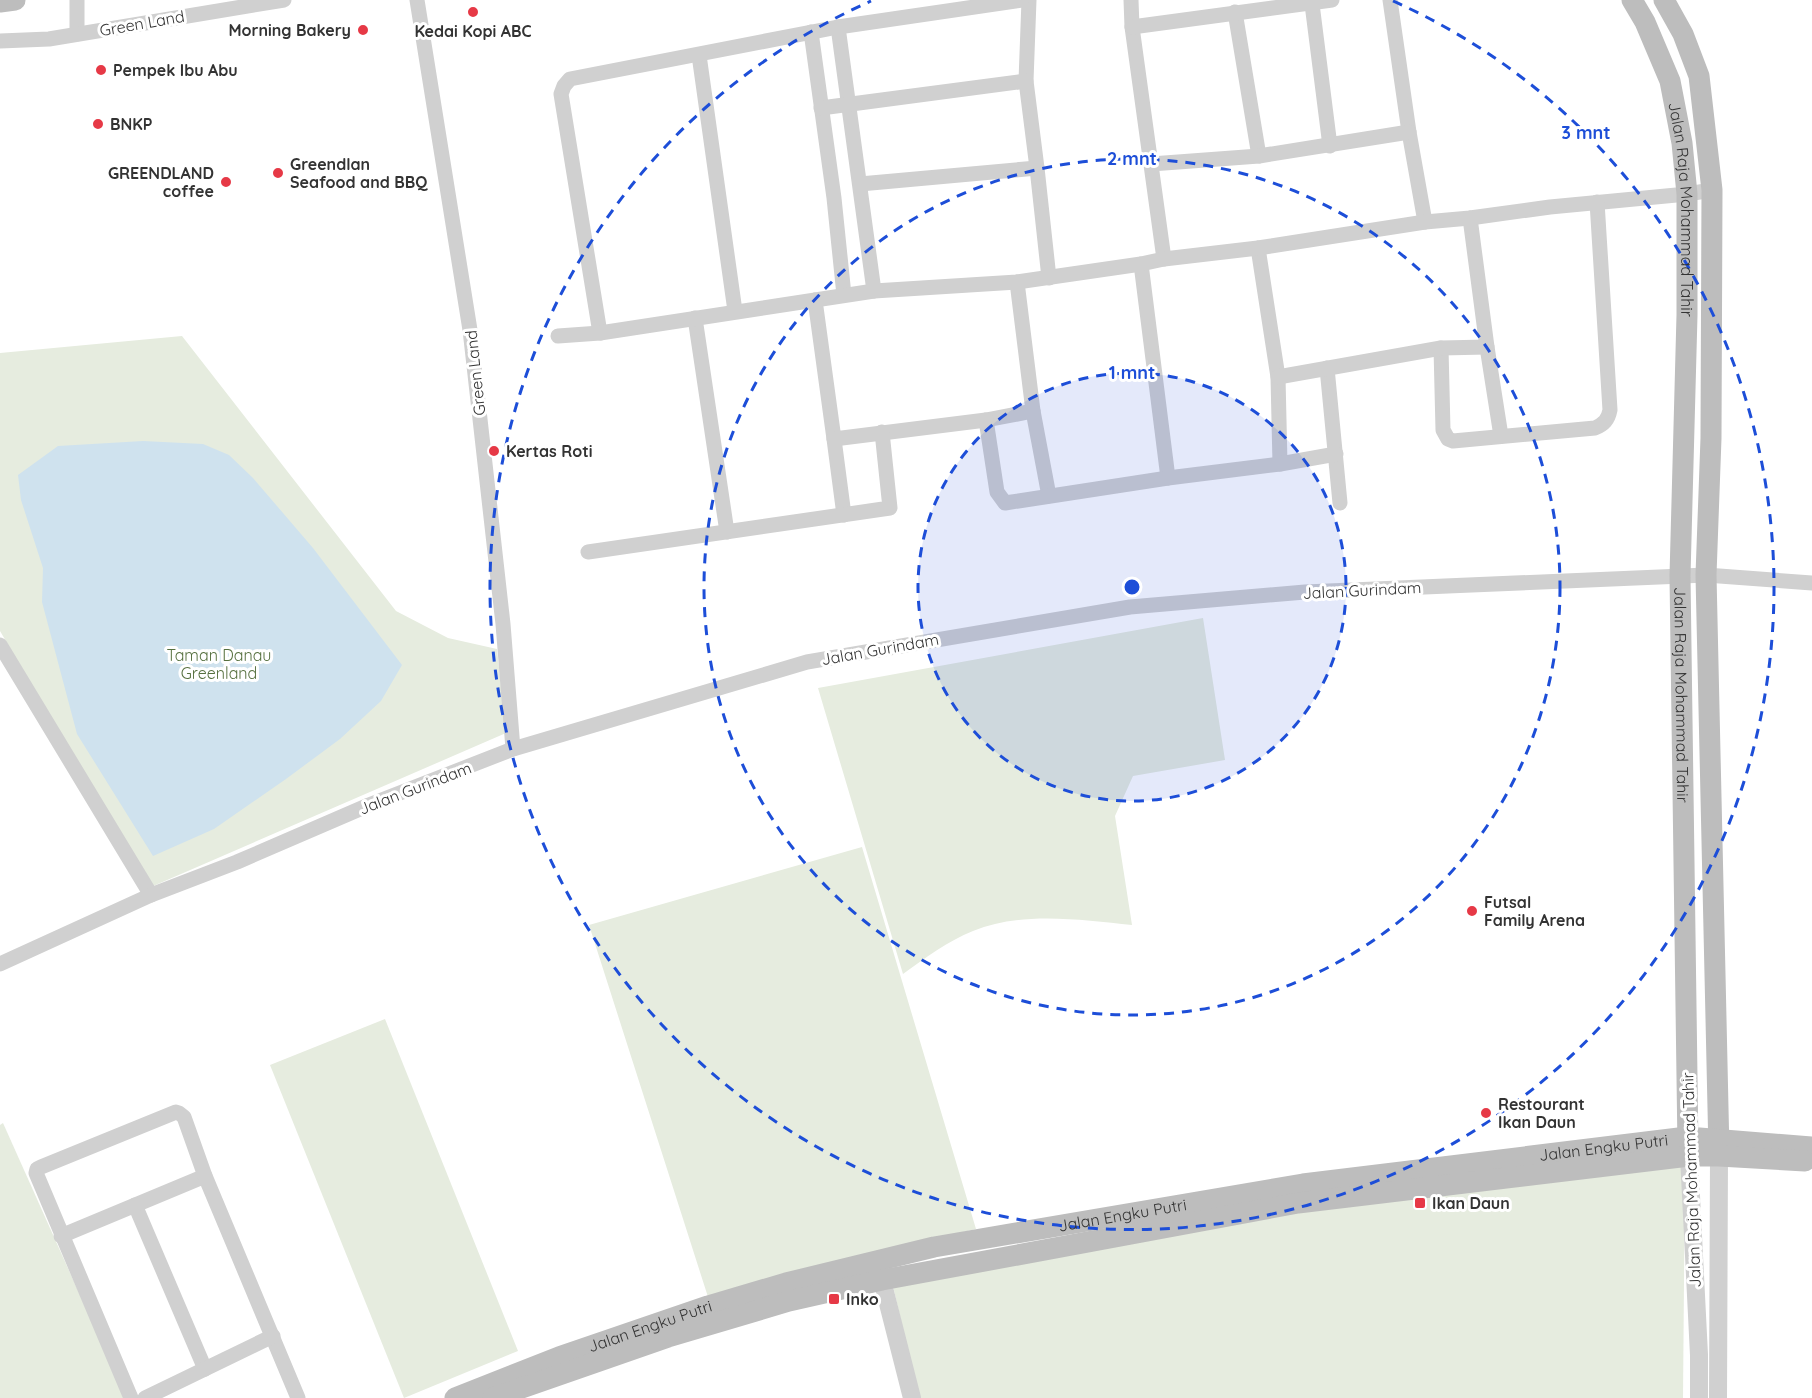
<svg xmlns="http://www.w3.org/2000/svg" width="1812" height="1398" viewBox="0 0 1812 1398" font-family="Quicksand,sans-serif">
<style>
.green{fill:#e6ecdf}
.water{fill:#cfe2ee}
.lines{fill:none;stroke-linecap:round;stroke-linejoin:round}
.minor{stroke:#d0d0d0;stroke-width:15}
.tertiary{stroke:#d0d0d0;stroke-width:18}
.secondary{stroke:#bdbdbd;stroke-width:21}
.ring{fill:none;stroke:#1d4ed8;stroke-width:3;stroke-dasharray:10 8}
.poi-dot{fill:#e63946;stroke:#fff;stroke-width:2}
.labels{text-anchor:middle;stroke-width:6;stroke-linejoin:round;paint-order:stroke}
.street-label{font-size:16px;fill:#333;stroke:#fff}
.poi-label{font-size:16px;font-weight:bold;fill:#333;stroke:#fff;text-anchor:start}
.park-label{font-size:16px;fill:#56703f;stroke:#fff}
.centre{fill:#1d4ed8;stroke:#fff;stroke-width:3}
.ring-label{font-size:18px;text-anchor:middle;font-weight:bold;fill:#1d4ed8;stroke:#fff;stroke-width:6;stroke-linejoin:round;paint-order:stroke}
</style>
<rect width="100%" height="100%" fill="#fff"/>
<g class="green">
<path d="M182,336L396,611L448,638L497,649L506,733L151,887L0,631V353Z"/>
<path d="M1203,618L1225,760L1133,776L1115,816L1132,925C1081,920 1022,911 973,931C948,941 925,958 903,974L818,688Z"/>
<path d="M862,847L976,1229L842,1260L708,1297L589,925Z"/>
<path d="M385,1019L518,1351L404,1398L270,1065Z"/>
<path d="M3,1123L126,1398H0V1125Z"/>
<path d="M1685,1164L1683,1398H919L893,1286L1302,1208Z"/>
</g>
<path class="water" d="M143,441L203,444L229,455L253,478L313,548L402,665L381,701L340,739L286,779L214,829L153,856L77,734L42,602L43,568L21,500L18,475L58,446Z"/>
<g class="lines">
<g class="minor">
<path d="M77,0V34"/>
<path d="M417,0L470,330L503,624L513,749"/>
<path d="M1029,0L1026,81L1037,168L1049,278"/>
<path d="M1131,0L1132,27L1164,259"/>
<path d="M1390,0L1409,132L1425,222"/>
<path d="M1312,4L1330,146"/>
<path d="M1235,12L1259,156"/>
<path d="M838,27L874,291"/>
<path d="M1132,27L1332,0"/>
<path d="M811,32L834,198L844,295"/>
<path d="M0,41L49,39L284,0"/>
<path d="M699,55L735,311"/>
<path d="M821,108L1026,81"/>
<path d="M1151,164L1259,156L1409,132"/>
<path d="M860,184L1037,168"/>
<path d="M1470,218L1487,347L1501,436"/>
<path d="M1258,248L1278,377L1280,464"/>
<path d="M1141,264L1168,478"/>
<path d="M1017,282L1033,411L1049,496"/>
<path d="M815,300L834,439L986,420L1033,411"/>
<path d="M695,318L727,532"/>
<path d="M600,333L561,94L564,86L570,79L838,27L1022,0"/>
<path d="M558,336L600,333L874,291L1017,282L1141,264L1164,259L1258,248L1425,222L1470,218L1550,207L1687,194L1712,190"/>
<path d="M1441,348L1443,430L1448,439L1453,441L1595,428C1604,424 1608,420 1610,410L1597,202"/>
<path d="M1327,368L1340,503"/>
<path d="M1278,377L1441,348L1487,347"/>
<path d="M986,420L997,492L1005,503L1168,478L1280,464L1336,454"/>
<path d="M834,439L844,515"/>
<path d="M588,552L890,508L882,432"/>
<path d="M0,645L151,895"/>
<path d="M0,964L151,895L237,862L369,805L513,749L807,662L1130,607L1305,592L1706,575L1812,583"/>
<path d="M135,1205L205,1369"/>
<path d="M61,1236L205,1176"/>
<path d="M131,1398L36,1173L37,1169L41,1167L176,1112L179,1113L184,1117L205,1176L298,1398"/>
<path d="M145,1398L273,1336"/>
</g>
<g class="tertiary">
<path d="M1689,1156L1699,1355V1398"/>
<path d="M882,1280L912,1398"/>
<path d="M1718,1398L1719,1156"/>
</g>
<g class="secondary">
<path id="s1" d="M1632,0L1645,22L1670,81L1682,143L1687,194V315L1680,576L1688,1149"/>
<path d="M1664,0L1683,34L1699,76L1712,190L1711,438L1706,575L1719,1152"/>
<path d="M0,2L15,0"/>
<path id="s2" d="M455,1398L559,1357L708,1306L786,1283L934,1247L1303,1184L1687,1137L1812,1147"/>
<path d="M493,1398L668,1337L789,1301L882,1280L1298,1203L1689,1156H1719L1805,1161"/>
</g>
</g>
<circle cx="1132" cy="587" r="214" fill="#1d4ed8" fill-opacity=".12"/>
<g class="ring">
<circle cx="1132" cy="587" r="214"/>
<circle cx="1132" cy="587" r="428"/>
<path d="M1393 1A642 642 0 1 1 871 1"/>
</g>
<g class="poi-dot">
<circle cx="473" cy="12" r="6"/>
<circle cx="363" cy="30" r="6"/>
<circle cx="101" cy="70" r="6"/>
<circle cx="98" cy="124" r="6"/>
<circle cx="278" cy="173" r="6"/>
<circle cx="226" cy="182" r="6"/>
<circle cx="494" cy="451" r="6"/>
<circle cx="1472" cy="911" r="6"/>
<circle cx="1486" cy="1113" r="6"/>
<rect x="1414" y="1197" width="12" height="12" rx="3"/>
<rect x="828" y="1293" width="12" height="12" rx="3"/>
</g>
<g class="labels">
<g class="street-label">
<text transform="translate(142 23) rotate(-10)" y="6">Green Land</text>
<text dy="6" stroke="none"><textPath href="#s1" startOffset="219">Jalan Raja Mohammad Tahir</textPath></text>
<text transform="translate(475 373) rotate(-96)" y="6">Green Land</text>
<text transform="translate(1362 590) rotate(-3)" y="6">Jalan Gurindam</text>
<text transform="translate(880 649) rotate(-10)" y="6">Jalan Gurindam</text>
<text dy="6" stroke="none"><textPath href="#s1" startOffset="705">Jalan Raja Mohammad Tahir</textPath></text>
<text transform="translate(415 788) rotate(-21)" y="6">Jalan Gurindam</text>
<text dy="6" stroke="none"><textPath href="#s2" startOffset="1180">Jalan Engku Putri</textPath></text>
<text transform="translate(1691 1180) rotate(-92)" y="6">Jalan Raja Mohammad Tahir</text>
<text dy="6" stroke="none"><textPath href="#s2" startOffset="694">Jalan Engku Putri</textPath></text>
<text dy="6" stroke="none"><textPath href="#s2" startOffset="208">Jalan Engku Putri</textPath></text>
</g>
<g class="poi-label">
<text x="351" y="36" text-anchor="end">Morning Bakery</text>
<text x="473" y="37" text-anchor="middle">Kedai Kopi ABC</text>
<text x="113" y="76">Pempek Ibu Abu</text>
<text x="110" y="130">BNKP</text>
<text x="290" y="170">Greendlan<tspan x="290" dy="18">Seafood and BBQ</tspan></text>
<text x="214" y="179" text-anchor="end">GREENDLAND<tspan x="214" dy="18">coffee</tspan></text>
<text x="506" y="457">Kertas Roti</text>
<text x="1484" y="908">Futsal<tspan x="1484" dy="18">Family Arena</tspan></text>
<text x="1498" y="1110">Restourant<tspan x="1498" dy="18">Ikan Daun</tspan></text>
<text x="1432" y="1209">Ikan Daun</text>
<text x="846" y="1305">Inko</text>
</g>
<g class="park-label">
<text x="219" y="661">Taman Danau<tspan x="219" dy="18">Greenland</tspan></text>
</g>
</g>
<circle cx="1132" cy="587" r="9" class="centre"/>
<g class="ring-label">
<text x="1586" y="139">3 mnt</text>
<text x="1132" y="165">2 mnt</text>
<text x="1132" y="379">1 mnt</text>
</g>
</svg>
